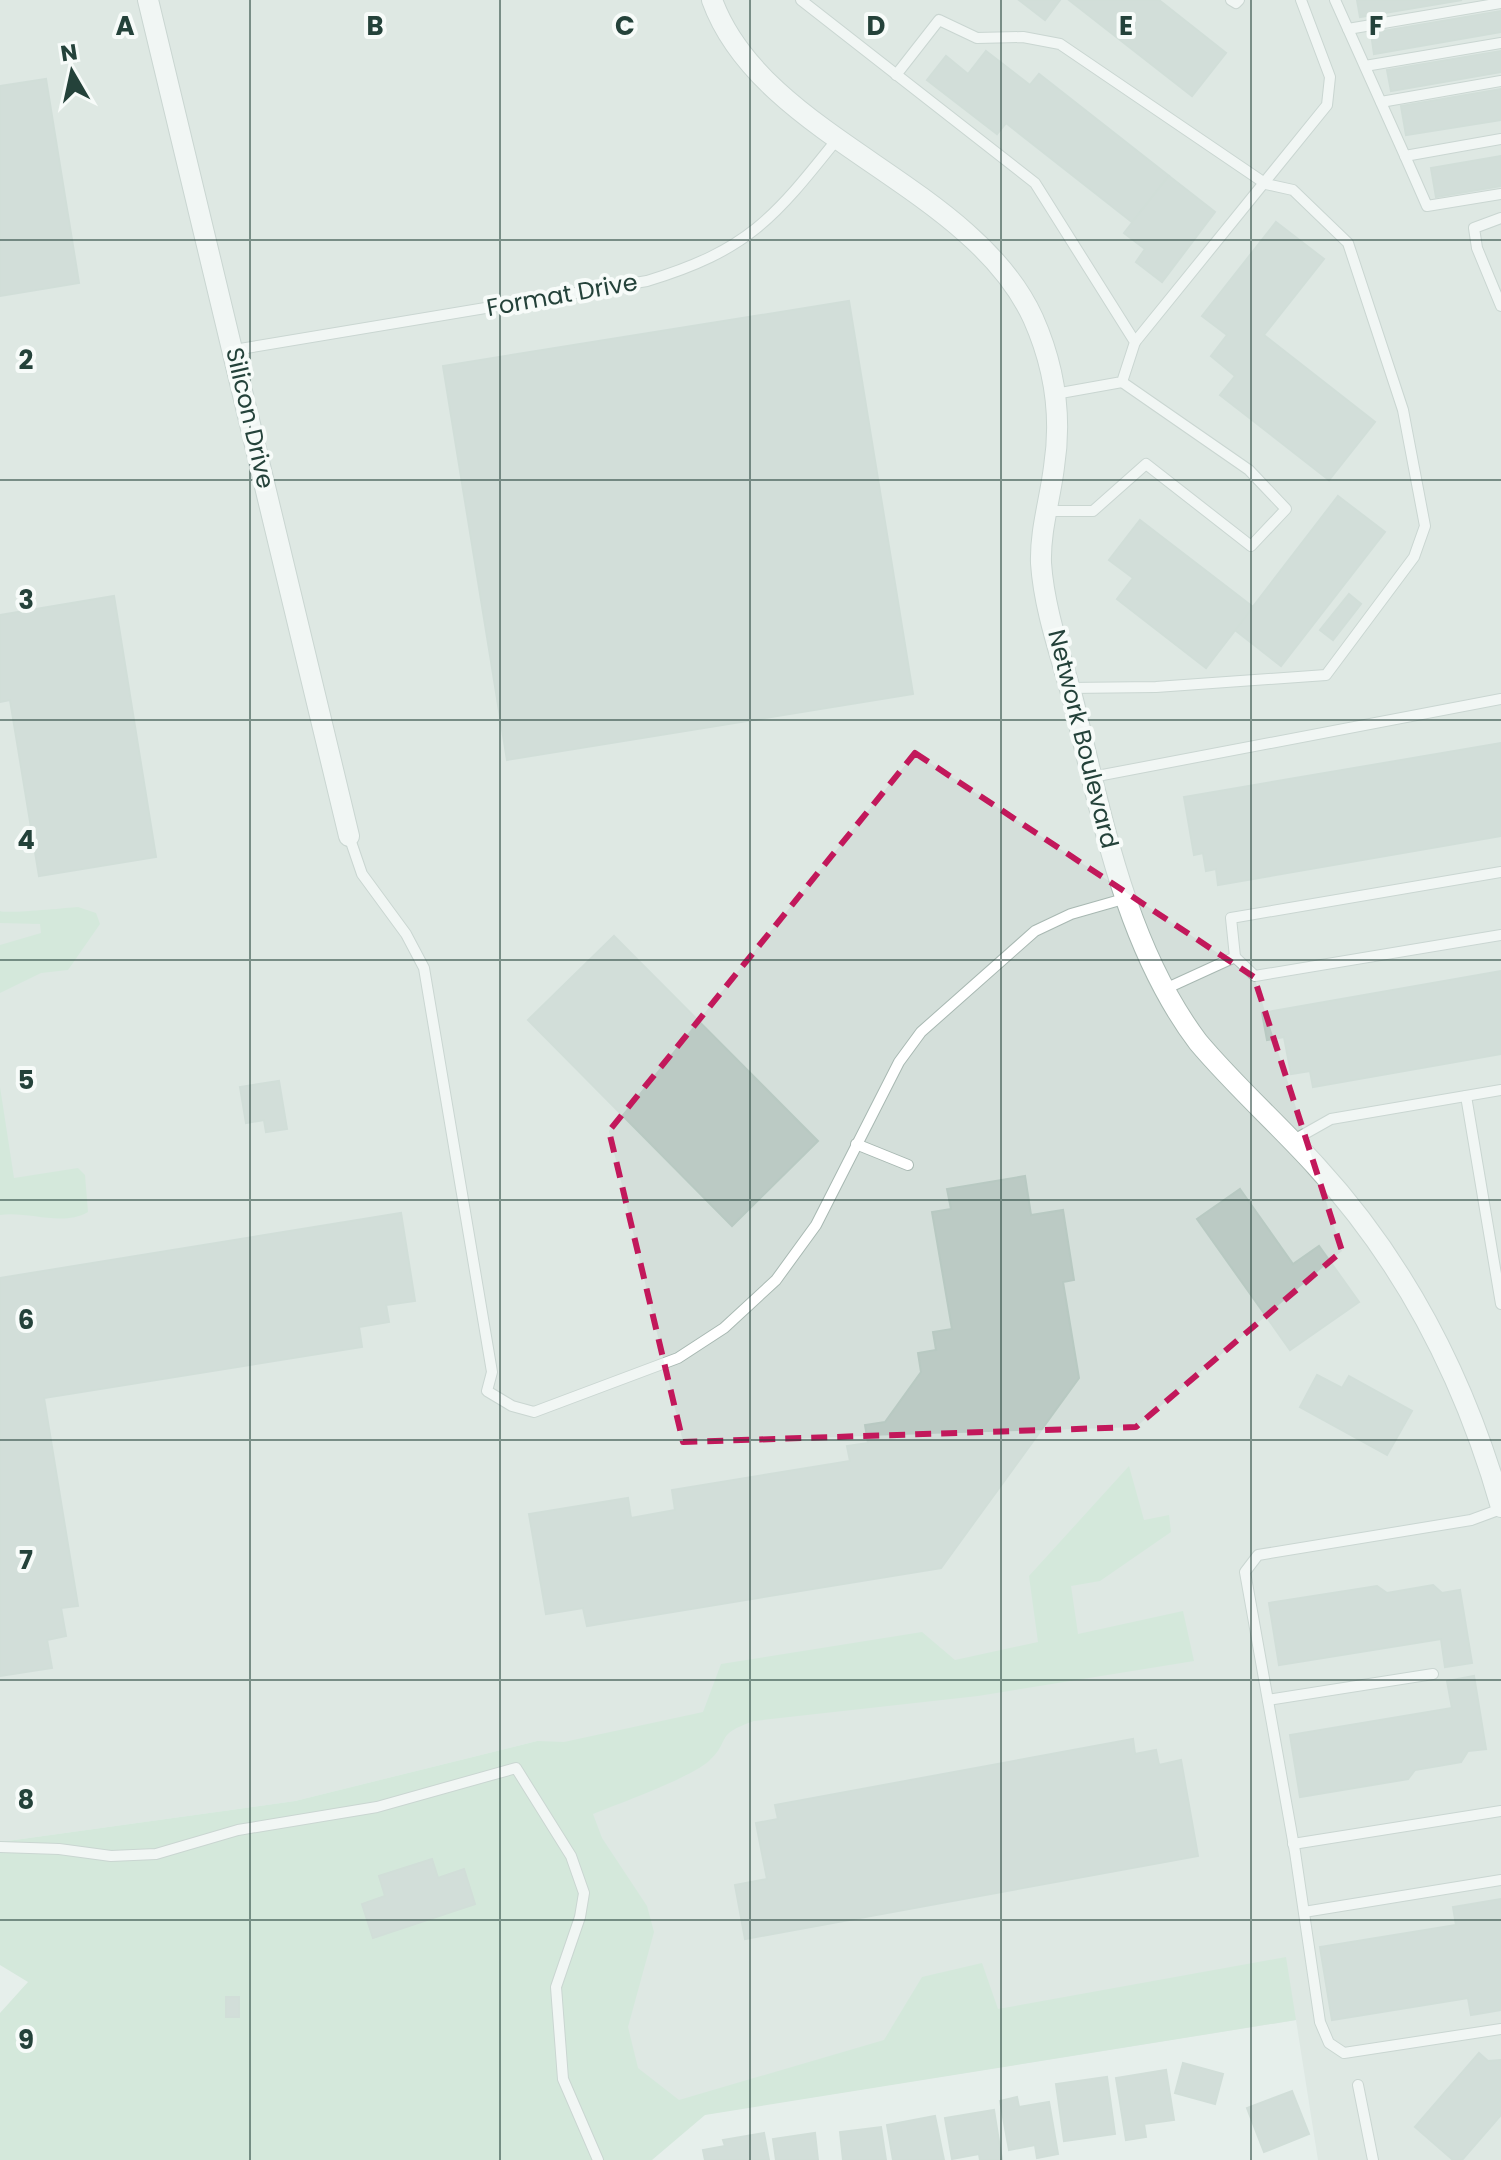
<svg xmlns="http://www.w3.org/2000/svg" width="1501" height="2160" viewBox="0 0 1501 2160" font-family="Poppins,sans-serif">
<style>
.built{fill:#d4dfda}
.green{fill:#bfe0c8}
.building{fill:#bbcac4;stroke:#b8c9c2;stroke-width:2}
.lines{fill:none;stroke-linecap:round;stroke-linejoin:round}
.lane-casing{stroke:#a8b8b2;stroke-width:12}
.street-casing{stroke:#a8b8b2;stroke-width:22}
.lane{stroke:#fff;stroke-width:10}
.street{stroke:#fff;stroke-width:20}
.marked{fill:none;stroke:#c2185b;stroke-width:6;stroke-dasharray:16 10;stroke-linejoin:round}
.grid{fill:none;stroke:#24423a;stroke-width:2;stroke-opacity:0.55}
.labels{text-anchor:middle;stroke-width:8;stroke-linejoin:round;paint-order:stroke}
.street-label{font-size:24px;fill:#24423a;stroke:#f7fbf9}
.grid-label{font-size:26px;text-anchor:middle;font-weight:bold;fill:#24423a;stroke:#f7fbf9;stroke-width:8;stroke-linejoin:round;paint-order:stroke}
</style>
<rect width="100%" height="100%" fill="#e6efeb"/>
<path class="built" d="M0,0H1501V2160H1318L1296,2020L607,2130L537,1741L295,1801L0,1842Z"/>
<g class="green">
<path d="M78,907L96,913L100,924L68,970L41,973L0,993V945L41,933L40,924L0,923V911C8,914 64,908 78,907Z"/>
<path d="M0,1087L14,1178L78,1168L85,1175L88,1212C62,1227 29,1211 0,1215Z"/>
<path d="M1129,1466L1144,1520L1169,1515L1171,1532L1100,1581L1071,1586L1078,1634L1183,1611L1194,1661L978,1696L754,1721C713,1735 732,1740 709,1761C688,1779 620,1803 593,1814L602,1838L647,1906L654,1932L628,2027L638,2068L679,2100L884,2040L922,1977L982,1963L998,2009L1286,1957L1296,2020L705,2115L652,2160H0V2013L28,1982L0,1965V1842L295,1801L537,1741L564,1742L703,1712L721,1664L922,1632L955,1660L1038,1642L1029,1576Z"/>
</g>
<g class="building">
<path d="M1019,0H1060L1045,20Z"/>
<path d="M1069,0H1159L1226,53L1192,96Z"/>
<path d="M1357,0H1462L1360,17Z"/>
<path d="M1501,11V32L1374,54L1371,33Z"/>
<path d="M986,51L1030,85L1039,74L1169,176L1132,222L1006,123L997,134L927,80L946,56L968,74Z"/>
<path d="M1501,51V72L1391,91L1387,70Z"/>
<path d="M46,79L79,283L0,296V86Z"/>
<path d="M1501,89V120L1406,135L1401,106Z"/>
<path d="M1501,156V186L1436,197L1431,168Z"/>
<path d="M1169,176L1215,212L1162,282L1136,262L1145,249L1124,233Z"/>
<path d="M1276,222L1324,259L1264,335L1375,422L1329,480L1220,395L1235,376L1211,356L1227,335L1202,316Z"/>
<path d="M849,301L913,694L507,760L443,366Z"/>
<path d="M1338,496L1385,532L1281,666L1235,630Z"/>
<path d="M1140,520L1253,607L1206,668L1117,599L1133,578L1109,560Z"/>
<path d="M1349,594L1361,604L1333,640L1320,630Z"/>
<path d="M114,596L156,857L39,876L10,700L0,702V615Z"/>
<path d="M1501,743V836L1218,885L1216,869L1206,871L1203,853L1194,855L1184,797Z"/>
<path d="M614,936L818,1141L732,1226L528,1020Z"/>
<path d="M1501,971V1054L1313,1087L1310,1071L1291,1074L1284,1037L1267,1040L1262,1013Z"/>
<path d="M279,1081L287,1129L266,1132L264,1120L246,1123L240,1087Z"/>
<path d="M1025,1176L1031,1215L1063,1210L1074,1280L1063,1282L1079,1378L941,1568L587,1626L583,1608L546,1614L529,1514L628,1498L631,1518L675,1510L672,1490L850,1461L847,1446L868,1443L865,1425L885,1422L921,1372L918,1353L936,1350L933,1332L952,1329L932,1212L951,1209L947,1189Z"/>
<path d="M1240,1189L1293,1264L1319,1246L1359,1302L1290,1350L1197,1219Z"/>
<path d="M401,1213L415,1301L386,1305L389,1322L359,1327L362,1347L44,1398L78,1606L61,1608L66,1636L47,1640L52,1668L0,1676V1278Z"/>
<path d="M1317,1375L1342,1388L1349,1376L1412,1411L1387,1455L1300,1407Z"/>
<path d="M1433,1585L1442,1593L1460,1590L1472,1663L1445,1667L1441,1639L1279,1665L1269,1603L1377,1586L1387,1593Z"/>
<path d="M1474,1676L1486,1749L1468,1751L1461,1762L1415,1770L1408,1779L1300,1797L1290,1735L1452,1708L1447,1681Z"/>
<path d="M1133,1739L1135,1754L1156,1750L1159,1765L1181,1760L1198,1856L745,1939L735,1885L767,1879L756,1823L778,1819L775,1805Z"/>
<path d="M432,1859L438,1878L464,1869L475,1904L373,1938L362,1904L385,1896L379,1876Z"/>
<path d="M1501,1899V2010L1471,2015L1468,1998L1332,2020L1320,1947L1456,1925L1453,1907Z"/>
<rect x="226" y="1997" width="13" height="20"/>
<path d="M1479,2053L1488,2061L1501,2060V2115L1462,2160H1453L1415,2127Z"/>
<path d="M1183,2063L1223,2074L1215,2104L1175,2093Z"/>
<path d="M1166,2070L1174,2120L1144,2124L1146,2137L1126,2140L1116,2078Z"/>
<path d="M1107,2077L1115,2134L1064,2141L1056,2084Z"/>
<path d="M1292,2091L1309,2134L1264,2152L1247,2108Z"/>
<path d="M1017,2097L1019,2107L1049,2102L1058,2154L1037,2158L1035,2145L1009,2150L1000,2101Z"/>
<path d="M994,2110L1002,2160H980L979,2154L952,2159L945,2118Z"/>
<path d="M935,2116L944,2160H893L887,2125Z"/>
<path d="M881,2127L886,2160H843L840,2132Z"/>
<path d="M764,2133L769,2160H705L703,2150L725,2146L723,2140Z"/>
<path d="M815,2133L818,2160H776L773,2139Z"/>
</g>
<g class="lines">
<defs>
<g id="lane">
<path d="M801,0L1035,183L1135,342L1122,382L1055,394"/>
<path d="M1231,0L1236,3L1239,0"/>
<path d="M1335,0L1405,156L1501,139"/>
<path d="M1348,29L1501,3"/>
<path d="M1365,66L1501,43"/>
<path d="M896,75L939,20L977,38L1023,37L1060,44L1266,184L1293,190L1348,243L1403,410L1425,526L1414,557L1326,675L1156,687L1069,688"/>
<path d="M1381,102L1501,81"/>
<path d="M1405,156L1427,206L1501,194"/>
<path d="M1501,218L1474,228L1477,248L1501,306"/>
<path d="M1135,342L1327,105L1330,77L1301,0"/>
<path d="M234,350L647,281C749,250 774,218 838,138"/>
<path d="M1045,511H1093L1146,464L1251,546L1286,509L1249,470L1122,382"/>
<path d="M1092,777L1501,699"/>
<path d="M349,836L362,874L406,934L424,968L492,1372L487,1391L512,1406L534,1412L678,1358L724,1328L776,1280L816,1225L899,1062L921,1032L1035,931L1071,914L1127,898"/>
<path d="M1235,957L1255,976L1501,935"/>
<path d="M1165,989L1235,957L1231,918L1501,872"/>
<path d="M1466,1096L1501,1304"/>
<path d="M1292,1141L1331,1119L1501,1090"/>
<path d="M856,1144L908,1165"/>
<path d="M1501,1509L1471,1520L1258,1555L1245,1572L1295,1852L1320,2022L1329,2043L1344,2053L1501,2029"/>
<path d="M1268,1700L1433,1674"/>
<path d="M1293,1844L1501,1811"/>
<path d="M0,1847L59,1849L111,1856L156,1854L238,1830L377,1807L516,1768L571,1856L584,1893L580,1917L556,1987L563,2079L598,2160"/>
<path d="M1304,1912L1501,1880"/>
<path d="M1358,2085L1373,2160"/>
</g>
<g id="street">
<path d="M148,0L349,836"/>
<path d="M712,0C762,138 971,183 1033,318C1054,365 1062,416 1054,467C1050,500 1040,530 1041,563C1044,609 1061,656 1073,700C1102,816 1125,945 1198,1042C1235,1086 1278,1124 1316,1166C1406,1264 1465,1380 1501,1507"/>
</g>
</defs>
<use href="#lane" class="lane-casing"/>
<use href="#street" class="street-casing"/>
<use href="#lane" class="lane"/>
<use href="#street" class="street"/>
</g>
<path d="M0 0H1501V2160H0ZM915,753L1254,977L1342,1251L1136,1427L683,1442L609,1131Z" fill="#e6efeb" fill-opacity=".55" fill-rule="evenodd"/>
<path class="marked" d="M915,753L1254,977L1342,1251L1136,1427L683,1442L609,1131Z"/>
<path class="grid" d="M250,0V2160M500,0V2160M750,0V2160M1001,0V2160M1251,0V2160M0,240H1501M0,480H1501M0,720H1501M0,960H1501M0,1200H1501M0,1440H1501M0,1680H1501M0,1920H1501"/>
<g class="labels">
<g class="street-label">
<text transform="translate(562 295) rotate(-10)" y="8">Format Drive</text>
<text transform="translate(250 418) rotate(77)" y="8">Silicon Drive</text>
<text transform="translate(1083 739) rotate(76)" y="8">Network Boulevard</text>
</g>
</g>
<g class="grid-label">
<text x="125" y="35">A</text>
<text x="375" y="35">B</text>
<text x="625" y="35">C</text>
<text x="876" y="35">D</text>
<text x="1126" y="35">E</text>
<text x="1376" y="35">F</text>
<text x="26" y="369">2</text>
<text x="26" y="609">3</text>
<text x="26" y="849">4</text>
<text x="26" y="1089">5</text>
<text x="26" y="1329">6</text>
<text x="26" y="1569">7</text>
<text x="26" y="1809">8</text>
<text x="26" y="2049">9</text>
</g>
<g transform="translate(72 72) rotate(351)" stroke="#f7fbf9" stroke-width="6" paint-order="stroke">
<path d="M0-6L14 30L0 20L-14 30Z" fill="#24423a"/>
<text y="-12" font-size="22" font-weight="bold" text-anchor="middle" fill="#24423a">N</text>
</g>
</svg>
